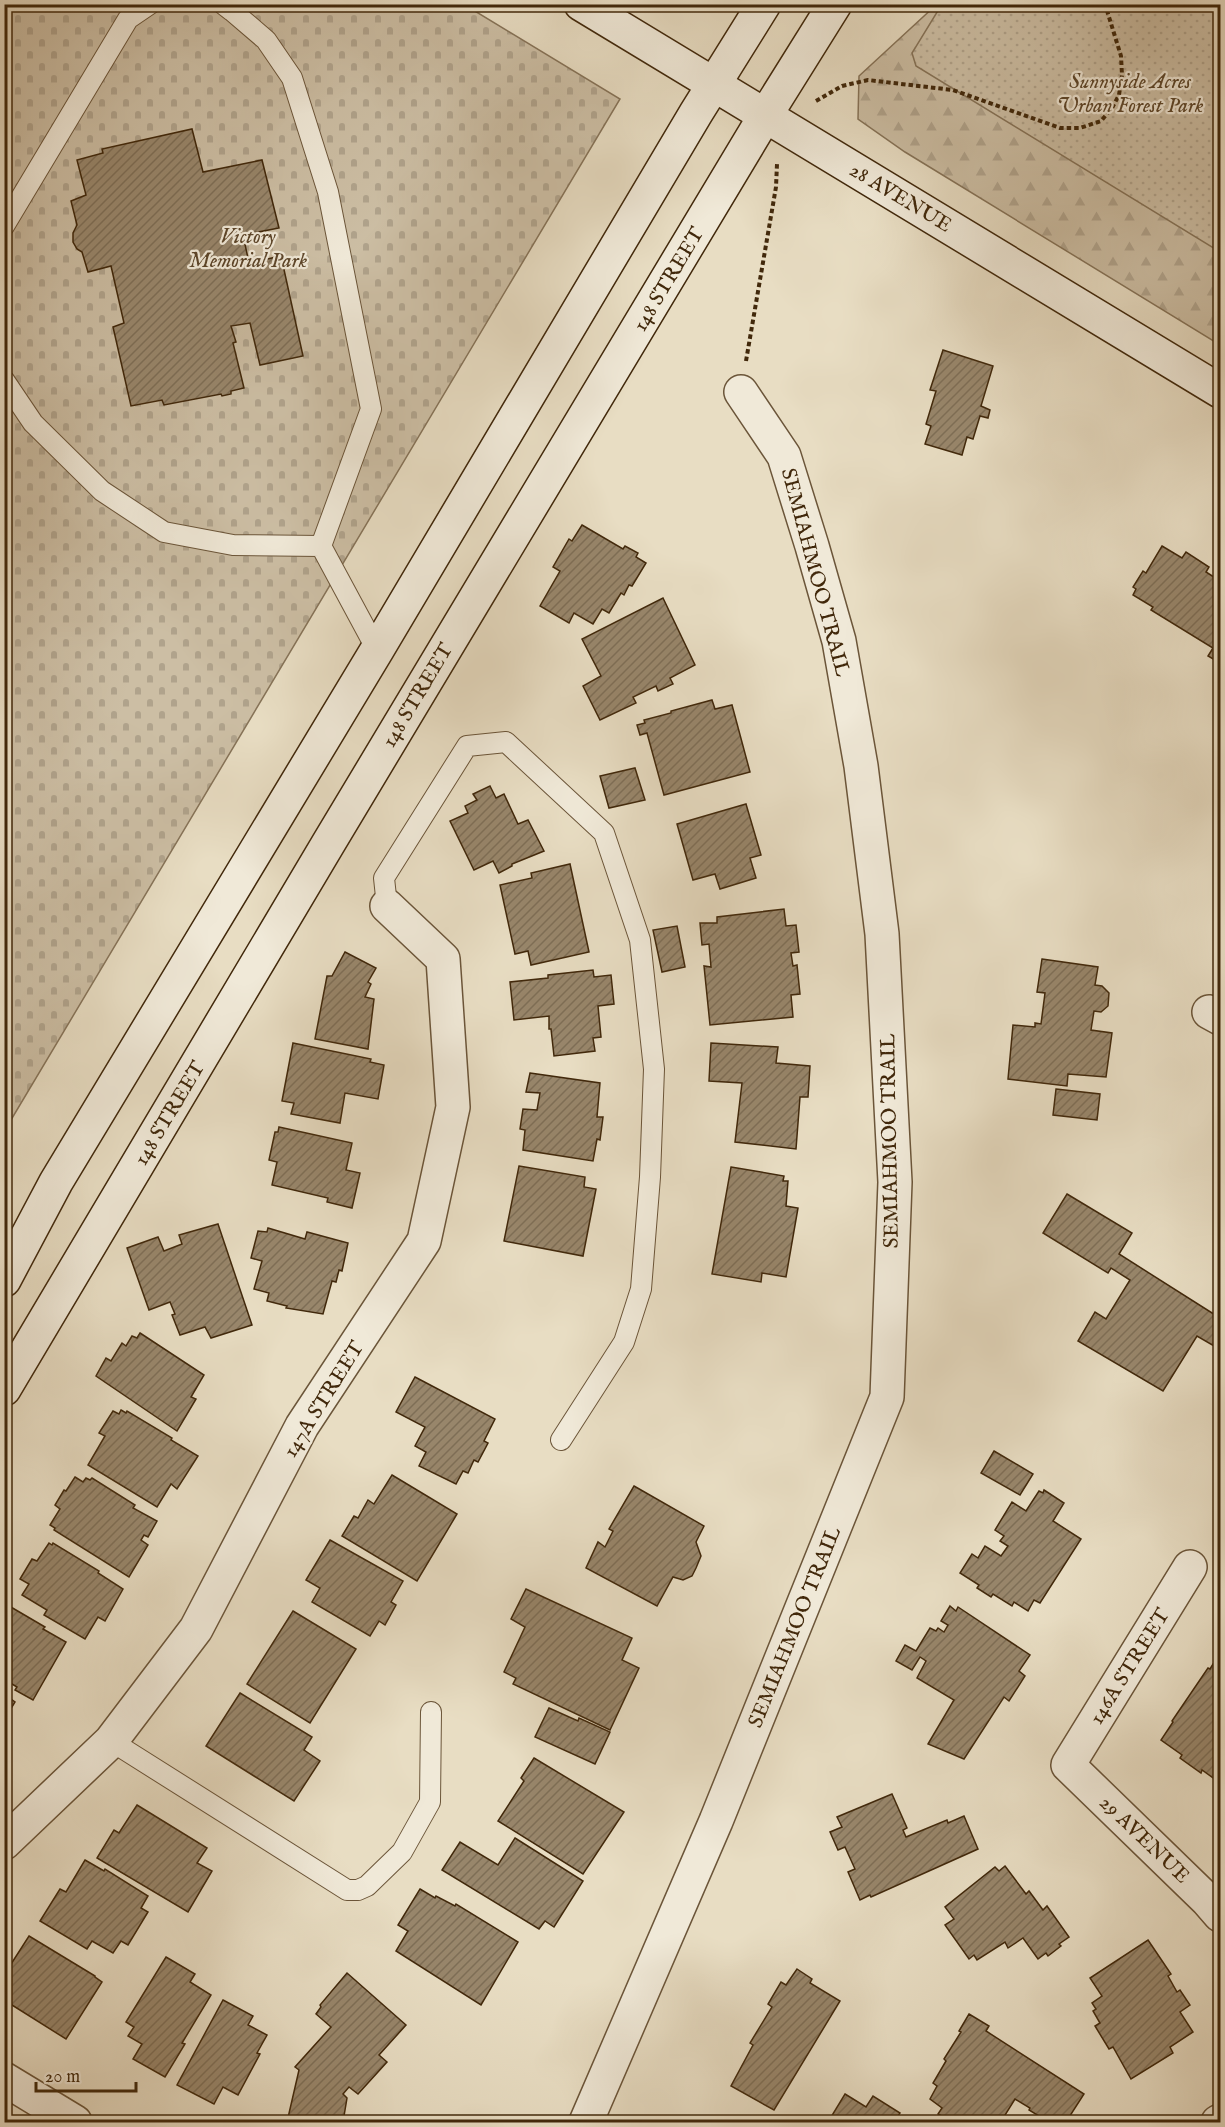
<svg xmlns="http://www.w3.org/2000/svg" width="1225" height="2127" viewBox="0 0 1225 2127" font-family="'IM FELL English',serif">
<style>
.forest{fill:url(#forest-firs);stroke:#867358;stroke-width:1.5}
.cemetery{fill:url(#cemetery-stones);stroke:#867358;stroke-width:1.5}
.park{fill:url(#park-dots);stroke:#867358;stroke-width:1.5}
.building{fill:url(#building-hatch);stroke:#41280b;stroke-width:1.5}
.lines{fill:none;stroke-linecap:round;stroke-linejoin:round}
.lane-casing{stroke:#6b5539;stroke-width:22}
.street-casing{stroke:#6b5539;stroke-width:36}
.secondary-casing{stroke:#41280b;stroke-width:36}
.path{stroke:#41280b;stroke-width:4;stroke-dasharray:4.5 3;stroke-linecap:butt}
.lane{stroke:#f0e9d8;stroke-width:20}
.street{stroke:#f0e9d8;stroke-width:33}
.secondary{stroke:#f0e9d8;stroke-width:33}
.labels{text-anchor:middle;stroke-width:4.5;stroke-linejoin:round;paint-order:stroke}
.park-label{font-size:21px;font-style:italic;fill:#5d462a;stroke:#f0e9d8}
.street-label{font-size:21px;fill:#41280b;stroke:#f0e9d8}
</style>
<defs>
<pattern id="forest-firs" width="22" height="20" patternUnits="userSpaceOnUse" patternTransform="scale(1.5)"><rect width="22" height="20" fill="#ccbea4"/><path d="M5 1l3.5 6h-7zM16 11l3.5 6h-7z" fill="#b0a38c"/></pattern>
<pattern id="cemetery-stones" width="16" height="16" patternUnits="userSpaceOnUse" patternTransform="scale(1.5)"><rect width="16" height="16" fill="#ccbea4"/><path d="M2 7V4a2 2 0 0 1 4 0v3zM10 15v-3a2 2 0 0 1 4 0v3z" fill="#b0a38c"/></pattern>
<pattern id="park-dots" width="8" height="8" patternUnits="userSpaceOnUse" patternTransform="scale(1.5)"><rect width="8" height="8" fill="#ccbea4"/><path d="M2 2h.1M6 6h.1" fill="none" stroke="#b0a38c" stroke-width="1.8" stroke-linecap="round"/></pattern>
<pattern id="building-hatch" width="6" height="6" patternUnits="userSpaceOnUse" patternTransform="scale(1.5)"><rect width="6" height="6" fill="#98866b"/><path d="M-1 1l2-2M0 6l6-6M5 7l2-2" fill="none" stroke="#7e6e56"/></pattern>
</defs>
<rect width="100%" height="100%" fill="#e8ddc3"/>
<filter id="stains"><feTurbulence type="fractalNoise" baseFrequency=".00333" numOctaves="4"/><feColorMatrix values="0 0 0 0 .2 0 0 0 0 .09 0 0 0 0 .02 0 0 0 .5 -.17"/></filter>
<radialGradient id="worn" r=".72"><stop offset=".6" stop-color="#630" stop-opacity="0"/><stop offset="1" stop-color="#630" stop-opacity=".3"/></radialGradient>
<path class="forest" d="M936,5H1220V345L905,152L858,119L859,76Z"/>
<path class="cemetery" d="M5,5H465L620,99L5,1130Z"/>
<path class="park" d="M942,4L1220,5V252L916,66L912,53Z"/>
<g class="building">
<path d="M192,129L203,172L262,160L279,228L243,235L249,263L281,256L303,356L260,365L250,323L231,326L236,342L233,343L244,388L231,391V394L222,396L221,394L164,405L162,400L131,406L113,327L124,323L111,266L88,272L82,252L77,249L73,242V233L77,225L71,201L86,195L77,160L103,153L102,149Z"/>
<path d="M943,350L993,366L981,406L990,410L988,418L980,416L973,439L967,437L962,455L925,444L931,426L926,424L936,391L930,390Z"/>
<path d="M582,525L623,549L625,546L638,553L636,557L646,563L632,586L629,585L624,595L621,593L609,613L602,609L593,624L574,613L569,623L540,606L560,571L553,567L569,539L572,541Z"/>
<path d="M1162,546L1182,558L1186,552L1209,567L1206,572L1220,581V663L1208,656L1213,648L1151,610L1153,607L1133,595L1136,589L1133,587L1143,571L1146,573Z"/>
<path d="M663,598L695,665L670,678L673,684L658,691L656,686L633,697L636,703L600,720L583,686L601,676L582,639Z"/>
<path d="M712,700L715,709L732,705L750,772L664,795L647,733L640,735L637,725L645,723L644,720L671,713V711Z"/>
<path d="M635,768L645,800L609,808L600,776Z"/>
<path d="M490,786L496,798L504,794L518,824L528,820L544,851L512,864V866L499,873L493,861L474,870L450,821L468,813L465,806L477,800L473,794Z"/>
<path d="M746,804L761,855L750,858L756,878L720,889L715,874L693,880L677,824Z"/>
<path d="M570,864L589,952L531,965L528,951L515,954L500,885L532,878L531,873Z"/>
<path d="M784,909L786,926L796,925L799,952L791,953L793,966L797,965L800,994L791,995L793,1017L710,1025L704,966L711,967L709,944L702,945L700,923H717V917Z"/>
<path d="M677,926L685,967L662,972L653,930Z"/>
<path d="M345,952L376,968L368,982L371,984L365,997L374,999L368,1049L315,1039L327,976H332Z"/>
<path d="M1042,959L1098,967L1095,985L1102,986L1109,993L1108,1006L1101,1012L1094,1011L1091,1030L1112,1033L1106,1077L1068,1074L1067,1086L1008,1079L1013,1025L1035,1027V1023L1041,1024L1045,993L1037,992Z"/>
<path d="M593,970L594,977L611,975L614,1004L598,1006L601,1037L593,1038L595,1051L554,1056L551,1029H549V1016L514,1020L510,982L548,978V975Z"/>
<path d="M293,1043L371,1059L370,1062L384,1065L378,1099L345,1093L340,1123L291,1114L294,1103L282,1101Z"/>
<path d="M711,1043L778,1047L776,1063L810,1066L808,1097H800L796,1149L735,1142L742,1083L709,1081Z"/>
<path d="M530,1073L600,1083L597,1117H603L600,1140L597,1139L593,1161L523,1150L525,1130L520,1129L523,1109L537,1110L540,1093L526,1092Z"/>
<path d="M1056,1089L1100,1094L1097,1120L1053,1115Z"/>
<path d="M279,1127L352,1143L346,1170L360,1173L352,1208L327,1202L328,1198L272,1185L277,1162L269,1160L275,1132H278Z"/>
<path d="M519,1166L585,1177L584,1187L596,1189L583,1256L504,1241Z"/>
<path d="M731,1167L784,1176L783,1181H788L786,1206L798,1208L786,1277L762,1273L761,1282L712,1274Z"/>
<path d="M1067,1194L1132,1233L1119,1254L1220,1318V1334L1214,1346L1197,1336L1163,1391L1078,1341L1095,1312L1106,1319L1130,1280L1111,1268L1108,1273L1043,1233Z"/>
<path d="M218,1224L252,1325L211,1338L205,1327L180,1335L172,1315L175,1314L170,1302L149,1310L127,1248L158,1237L164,1251L182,1244L179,1235Z"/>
<path d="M268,1228L305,1239L307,1232L348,1243L342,1271L339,1270L336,1282L332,1281L323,1314L286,1308L287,1306L267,1301L269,1293L254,1289L262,1261L251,1258L258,1231L267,1232Z"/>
<path d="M140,1333L204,1375L191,1397L196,1399L177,1431L96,1376L106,1358L111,1361L122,1343L126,1346L132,1336L137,1338Z"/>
<path d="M415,1377L495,1419L484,1441L488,1443L478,1462L474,1460L468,1473L463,1471L456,1484L419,1466L426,1452L415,1446L425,1427L396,1412Z"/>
<path d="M121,1410L126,1413L127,1411L172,1438L171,1440L198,1456L177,1489L171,1484L157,1507L88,1465L105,1436L99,1433L113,1411L119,1414Z"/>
<path d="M994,1451L1033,1474L1020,1495L981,1473Z"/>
<path d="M392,1475L457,1514L417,1581L342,1536L354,1516L358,1518L368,1500L374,1504Z"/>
<path d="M75,1477L83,1482L86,1478L90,1480L92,1478L135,1505L133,1508L157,1521L148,1537L144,1535L141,1540L148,1545L129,1577L54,1530L55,1528L50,1525L60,1509L55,1505L64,1490L66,1491Z"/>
<path d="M634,1486L704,1526L696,1542L701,1556L696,1568L692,1576L683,1580L673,1577L657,1606L586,1568L598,1542L605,1547L613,1531L609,1529Z"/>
<path d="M1044,1490L1064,1503L1053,1521L1081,1539L1040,1603L1034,1600L1028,1611L1014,1602L1012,1606L993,1594L991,1597L977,1588L979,1585L960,1573L972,1554L978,1558L985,1546L1001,1556L1008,1546L1000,1541L1004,1536L995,1530L1012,1502L1026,1511L1039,1491L1043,1493Z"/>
<path d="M330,1540L403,1581L391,1602L396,1605L385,1625L379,1621L370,1636L312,1602L320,1588L306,1580Z"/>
<path d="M49,1543L52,1545L53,1543L99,1571L98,1573L123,1589L105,1621L98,1617L85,1639L44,1615L47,1610L22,1595L29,1584L20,1579L32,1559L37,1561Z"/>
<path d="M526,1589L632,1638L622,1660L639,1668L610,1730L513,1684L516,1678L504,1672L525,1627L511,1619Z"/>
<path d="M4,1603L45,1627L43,1629L66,1642L33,1700L15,1690L17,1687L4,1679Z"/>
<path d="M950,1606L956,1611L958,1607L1030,1655L1019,1671L1025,1676L1009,1701L1004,1697L964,1759L928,1744L954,1700L917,1678L926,1661L920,1657L912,1670L896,1661L905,1645L916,1651L930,1628L936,1631L938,1628L944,1632L948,1625L941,1621Z"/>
<path d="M293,1611L356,1649L310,1723L247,1684Z"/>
<path d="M1213,1664L1220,1669V1773L1216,1780L1202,1770L1201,1773L1180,1758L1182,1755L1161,1740L1173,1722L1172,1721L1208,1668L1210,1669Z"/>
<path d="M240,1693L312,1737L304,1750L320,1761L294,1801L206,1746Z"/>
<path d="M4,1694L15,1702L4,1720Z"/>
<path d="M549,1708L578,1721L579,1718L610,1732L595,1764L535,1737Z"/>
<path d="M534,1758L624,1812L583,1874L498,1821L524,1781L521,1778Z"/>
<path d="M892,1794L907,1828L903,1830L906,1837L947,1820L948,1823L964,1816L978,1849L871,1897L870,1895L860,1900L848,1872L855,1869L845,1847L838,1850L830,1832L842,1827L837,1817Z"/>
<path d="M137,1805L207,1848L197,1863L212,1871L188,1912L97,1858L114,1830L119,1833Z"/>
<path d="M515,1838L583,1881L554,1927L545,1921L539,1929L442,1870L460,1842L498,1865Z"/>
<path d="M85,1860L104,1871L105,1869L148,1896L141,1908L148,1912L128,1945L121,1941L113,1953L92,1941L87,1949L40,1921L60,1889L66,1892Z"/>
<path d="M1005,1866L1026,1894L1029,1891L1043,1910L1047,1906L1069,1937L1059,1944L1061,1946L1048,1956L1046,1953L1038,1959L1023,1938L1008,1948L1005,1942L977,1960L974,1955L969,1959L945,1925L954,1919L945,1907L995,1867L999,1871Z"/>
<path d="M420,1889L435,1898L436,1896L455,1906L456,1904L518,1942L481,2005L396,1951L408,1931L398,1925Z"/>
<path d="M29,1936L95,1976V1977L102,1982L66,2039L4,2000V1975Z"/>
<path d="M1148,1940L1171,1974L1168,1976L1177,1992L1180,1990L1190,2005L1180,2012L1193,2032L1170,2047L1173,2053L1131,2079L1113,2047L1109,2049L1095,2026L1100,2023L1093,2011L1096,2009L1092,2003L1102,1996L1090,1978Z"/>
<path d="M166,1957L195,1974L190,1982L211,1995L182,2043L185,2044L165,2077L133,2059L142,2044L128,2036L134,2027L126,2022Z"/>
<path d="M797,1969L812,1979L810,1983L840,2001L774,2110L731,2086L753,2045L750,2043L772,2007L768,2004L781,1982L786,1985Z"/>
<path d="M347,1973L406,2025L379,2055L387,2062L358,2094L349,2087L343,2094L347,2098L343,2122H287L299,2070L295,2067L331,2027L316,2014L321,2007L320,2005Z"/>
<path d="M223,2000L253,2016L248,2025L267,2035L257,2053L260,2054L238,2095L223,2087L214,2104L177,2085Z"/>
<path d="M969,2014L989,2026L986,2031L1084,2094L1066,2122H1053L1048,2119L1047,2121L1029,2110L1030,2108L1015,2099L1005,2115L1009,2118L1006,2122H953L938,2114L942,2108L930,2099L937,2086L933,2083L946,2061L944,2059L961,2032L959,2031Z"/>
<path d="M845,2094L866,2107L873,2096L900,2113L894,2122H828Z"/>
</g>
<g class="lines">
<defs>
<g id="lane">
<path d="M223,4L232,11L266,40L292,78L328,192L371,409L321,546"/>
<path d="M4,226L128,19L150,4"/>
<path d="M4,380L33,423L102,491L164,532L233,545L321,546L377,650"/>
<path d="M387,906L384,878L467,746L506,742L604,833L640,940L654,1069L650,1177L641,1289L624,1342L561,1440"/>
<path d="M111,1741L347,1890H358L367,1886L402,1852L430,1802L431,1712"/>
</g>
<g id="street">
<path d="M1209,1012L1220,1018"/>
<path d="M1190,1567L1068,1765L1207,1900L1220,1915"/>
<path d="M4,1843L111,1741L196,1629L302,1426L424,1241L453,1107L443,959L387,906"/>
<path d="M4,2079L75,2122"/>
<path d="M586,2122L716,1821L887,1397L895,1182L882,934L861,766L839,641L812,546L784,456L741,392"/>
<path d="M1218,2122L1220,2121"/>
</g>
<g id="secondary">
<path d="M581,4L1220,391"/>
<path d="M4,1280L56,1182L377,650L696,113L764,4"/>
<path d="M4,1389L328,844L765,116L835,4"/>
</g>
</defs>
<use href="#lane" class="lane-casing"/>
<use href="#street" class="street-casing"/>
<use href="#secondary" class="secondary-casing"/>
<g class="path">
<path d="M816,101L842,86L868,80L953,90L1060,128H1080L1101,121L1112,108L1119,95L1122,75L1121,56L1105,4"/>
<path d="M746,361L776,187L777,164"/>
</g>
<use href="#lane" class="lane"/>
<use href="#street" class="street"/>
<use href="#secondary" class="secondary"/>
</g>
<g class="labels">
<g class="park-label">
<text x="1130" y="88">Sunnyside Acres<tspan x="1130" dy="24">Urban Forest Park</tspan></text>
<text x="248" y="243">Victory<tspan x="248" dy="24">Memorial Park</tspan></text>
</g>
<g class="street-label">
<text transform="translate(901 197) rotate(31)" y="7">28 AVENUE</text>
<text transform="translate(668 279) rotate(-59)" y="7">148 STREET</text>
<text transform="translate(816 572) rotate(75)" y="7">SEMIAHMOO TRAIL</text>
<text transform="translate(417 695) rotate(-59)" y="7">148 STREET</text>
<text transform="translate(169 1113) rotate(-59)" y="7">148 STREET</text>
<text transform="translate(889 1141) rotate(-91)" y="7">SEMIAHMOO TRAIL</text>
<text transform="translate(323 1399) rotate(-58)" y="7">147A STREET</text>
<text transform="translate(794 1627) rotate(-68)" y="7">SEMIAHMOO TRAIL</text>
<text transform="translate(1129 1666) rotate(-58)" y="7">146A STREET</text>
<text transform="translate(1145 1839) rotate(44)" y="7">29 AVENUE</text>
</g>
</g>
<rect width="1225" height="2127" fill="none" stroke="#e8ddc3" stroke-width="24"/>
<rect x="6" y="6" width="1213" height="2115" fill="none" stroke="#41280b" stroke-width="3"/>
<rect x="12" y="12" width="1201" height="2103" fill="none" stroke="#41280b" stroke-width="1.5"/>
<path d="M36 2082v9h100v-9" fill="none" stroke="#41280b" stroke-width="3"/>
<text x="45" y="2082" font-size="18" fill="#41280b" stroke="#f0e9d8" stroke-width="4.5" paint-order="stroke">20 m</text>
<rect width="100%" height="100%" filter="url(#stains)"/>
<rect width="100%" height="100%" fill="url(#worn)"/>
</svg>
